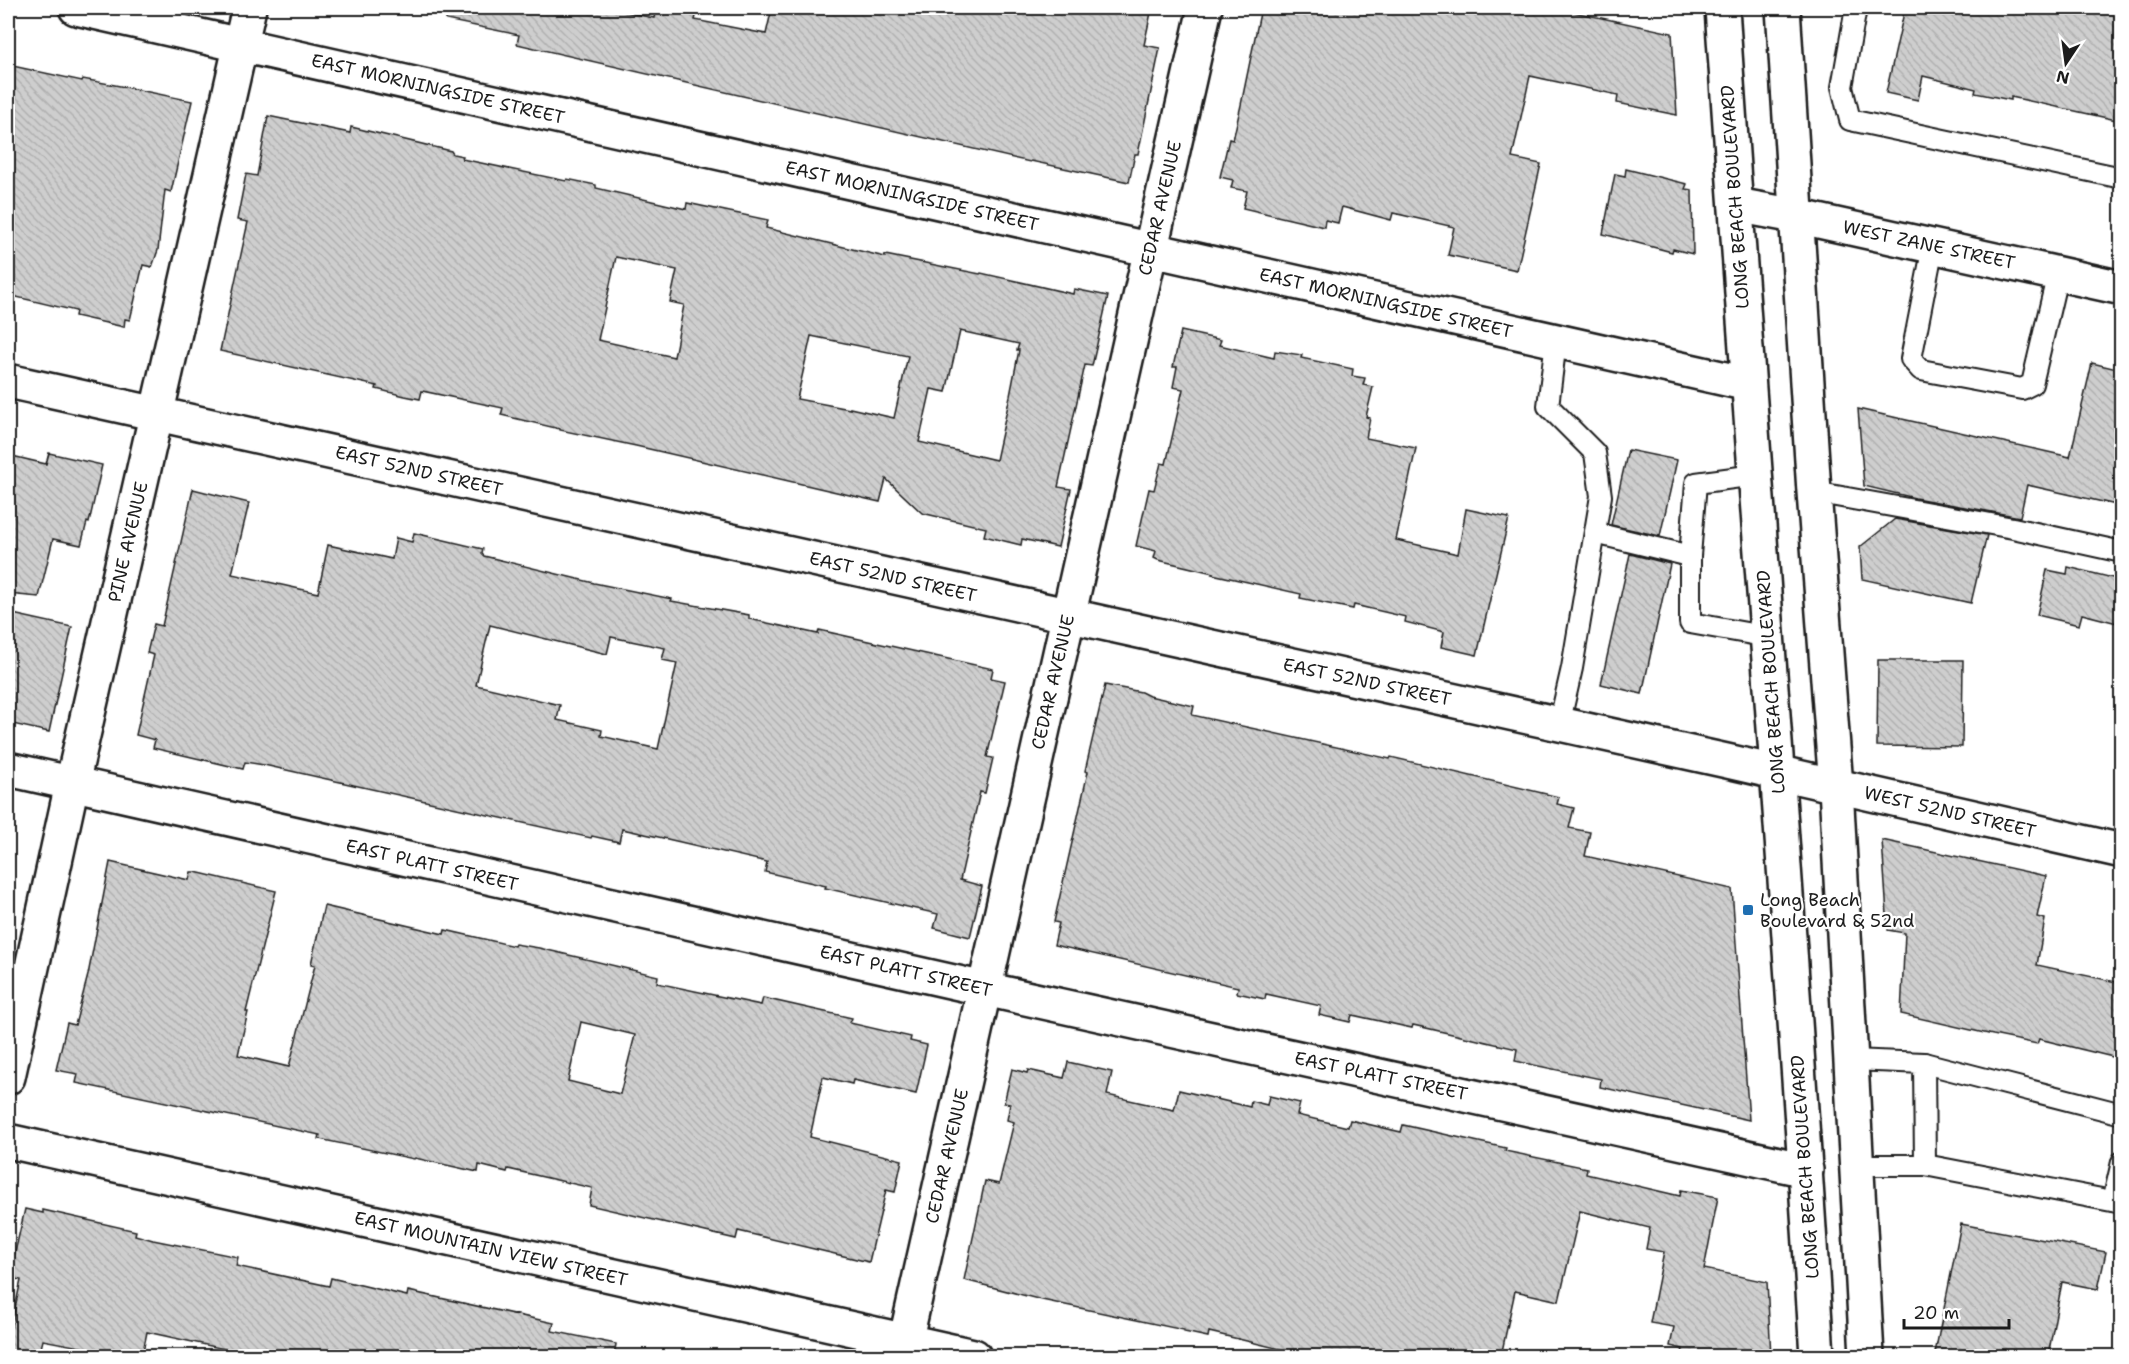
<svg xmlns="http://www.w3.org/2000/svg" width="2129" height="1364" viewBox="0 0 2129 1364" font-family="'Shantell Sans',sans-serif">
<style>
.building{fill:url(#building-back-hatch);stroke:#1c1c1c;stroke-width:1.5;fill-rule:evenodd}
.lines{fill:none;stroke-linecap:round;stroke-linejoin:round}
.service-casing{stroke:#1c1c1c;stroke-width:24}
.minor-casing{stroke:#1c1c1c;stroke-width:38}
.primary-casing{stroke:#1c1c1c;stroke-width:38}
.service{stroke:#fff;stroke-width:20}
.minor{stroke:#fff;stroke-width:33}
.primary{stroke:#fff;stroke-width:33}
.poi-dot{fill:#1f6fb2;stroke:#fff;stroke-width:2}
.labels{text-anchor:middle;stroke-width:4.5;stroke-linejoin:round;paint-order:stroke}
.street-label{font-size:18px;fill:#1c1c1c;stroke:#fff}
.poi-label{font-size:18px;fill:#1c1c1c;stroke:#fff;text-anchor:start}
</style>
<defs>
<pattern id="building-back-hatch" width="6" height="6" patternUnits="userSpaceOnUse" patternTransform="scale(1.5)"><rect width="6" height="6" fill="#cecece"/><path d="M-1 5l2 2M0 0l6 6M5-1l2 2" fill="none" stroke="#b0b0b0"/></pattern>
</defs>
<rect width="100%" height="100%" fill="#fff"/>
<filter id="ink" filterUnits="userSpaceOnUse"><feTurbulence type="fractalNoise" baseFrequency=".0167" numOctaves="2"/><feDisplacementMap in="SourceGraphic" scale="12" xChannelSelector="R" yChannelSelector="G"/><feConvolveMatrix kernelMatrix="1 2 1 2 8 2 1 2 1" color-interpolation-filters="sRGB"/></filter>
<g filter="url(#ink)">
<g class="building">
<path d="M447,8H607L654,18L656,8H698L695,20L766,34L772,8H898L933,16L935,8H1152L1144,45L1160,48L1138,154H1135L1129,182L1031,161L1030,162L517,44L519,35L446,20Z"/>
<path d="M1261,8H1466L1499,14L1500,8H1555L1672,33L1677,115L1617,103L1618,95L1530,76L1512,158L1541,164L1517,270L1448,255L1454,227L1393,213L1391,220L1342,207L1338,223L1325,220L1324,227L1243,208L1247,191L1231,188L1233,180L1220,177L1229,139L1233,140L1241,105Z"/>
<path d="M1905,8H2121V121L2011,97V100L1975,93L1976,89L1923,76L1918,100L1886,93Z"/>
<path d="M8,65L82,81L83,79L120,86L192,101L171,192L165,190L158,250L152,267L143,265L130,320L125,319L124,327L75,316L76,311L8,295Z"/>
<path d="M268,116L350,133L351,127L451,151L453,154L463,156L462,159L566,181L567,179L596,185V188L686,209L687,203L768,220L766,228L885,257V255L980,274L981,273L1073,294L1074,289L1108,296L1092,366L1085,365L1058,487L1071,489L1058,547L1022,539L1021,545L984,536L986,528L922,513L886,479L880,502L636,446L560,430V429L501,415L503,408L422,391L420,399L405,396L376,389L377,386L220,351L248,222L237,220L246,174L257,176ZM616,257L677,270L670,302L684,305L674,357L598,340ZM960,331L1019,344L1017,350H1019L1010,396L996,460L919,442L931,389L946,392ZM811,336L908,356L894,418L850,408V409L797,399Z"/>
<path d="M1626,169L1687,184L1685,189L1692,190L1693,254L1673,249L1672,252L1603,234L1615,174L1625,176Z"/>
<path d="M1181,331L1221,340L1219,345L1274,358L1275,351L1302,355L1301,358L1353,369L1352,376L1365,378L1363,385L1373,387L1366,417L1370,418L1366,438L1416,448L1396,540L1458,554L1466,509L1509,518L1477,655L1441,647L1444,632L1405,622L1406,617L1354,605L1353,609L1300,598L1301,594L1212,574L1213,573L1158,560L1154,558L1156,551L1136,546L1149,489L1154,490L1161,463L1166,464L1183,389L1173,387L1177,367H1173Z"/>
<path d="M2092,363L2121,370V506L2027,485L2020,517L1915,498L1864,486L1858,409L2070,457Z"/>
<path d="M1628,450L1677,460L1660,536L1611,525Z"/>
<path d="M49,453L102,465L89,523L87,522L81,545L53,539L39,597L8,594L12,570L8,569V455L46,464Z"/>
<path d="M193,489L249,503L232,574L318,593L328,545L392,559L396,538L412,542L414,533L483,549L482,554L484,556L594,583L672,599L671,601L749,615V619L818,634L819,630L993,669L991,678L1005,681L987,757L993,758L985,793L980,792L960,880L982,886L970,937L934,928L938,914L825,888L826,886L765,872L767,862L663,838L622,829L619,842L592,836L591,838L264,765L245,762L243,769L153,748L155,740L136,735L154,655L147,653L154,624L162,626ZM490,625L607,654L611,637L665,648L662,660L677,663L658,749L601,736L602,730L557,720L560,705L476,685Z"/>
<path d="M1895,519L1987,535L1971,603L1862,579L1860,547Z"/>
<path d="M1630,554L1670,564L1642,694L1601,684Z"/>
<path d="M2068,567L2121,580V624L2082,614L2079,625L2037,615L2047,570L2067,574Z"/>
<path d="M13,614L72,627L49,732L8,723V642Z"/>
<path d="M1878,660H1963L1962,747L1877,746Z"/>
<path d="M1105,685L1141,692L1149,696L1194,706L1192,715L1390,759L1391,757L1559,797L1557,804L1574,808L1569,828L1590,832L1585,856L1732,889L1749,1120L1600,1087L1601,1079L1515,1061L1517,1049L1413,1025L1412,1028L1352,1015L1350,1022L1319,1015L1321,1006L1266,994L1265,999L1237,993L1238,987L1054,945L1059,923L1054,922L1088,772L1085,771Z"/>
<path d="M1882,840L2046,876L2037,917L2045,919L2037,965L2121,983V1059L2039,1039L2037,1044L1993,1035L1901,1014L1905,933L1888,930Z"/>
<path d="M110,862L189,880L191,872H195L276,891L246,1012H248L238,1055L289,1067L315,965L311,964L324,906L444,934L445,930L514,946L515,944L539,948L658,976L657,983L761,1005L763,998L852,1018L850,1023L911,1037L910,1041L927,1045L916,1094L853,1080L852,1084L823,1077L810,1137L902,1160L895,1192L886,1190L869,1262L738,1231L736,1239L589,1205L592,1188L508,1169L507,1172L479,1165L478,1172L415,1158L414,1159L319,1139L320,1135L76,1083L78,1074L56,1070L67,1023L75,1025L88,975ZM581,1022L635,1035L620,1094L568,1081Z"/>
<path d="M1068,1062L1112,1072L1107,1095L1174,1110L1179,1090L1250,1107L1251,1101L1267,1105L1269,1096L1300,1103L1297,1115L1348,1127L1350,1120L1401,1132L1403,1125L1506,1148L1505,1151L1587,1168L1586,1174L1680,1196L1681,1190L1718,1197L1704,1269L1767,1282L1771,1356H1681L1683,1349L1670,1346L1674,1327L1650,1323L1664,1252L1646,1249L1650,1228L1580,1211L1559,1301L1515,1291L1501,1356H1309L1209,1332L1208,1337L1184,1332V1330L1042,1300L964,1280L985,1181L999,1184L1014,1122L1007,1120L1010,1104L1004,1103L1012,1069L1027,1073L1028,1070L1064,1078Z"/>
<path d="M25,1209L43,1213V1210L136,1231L135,1235L153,1240L238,1257L236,1266L329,1286L331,1278L407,1296L408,1291L554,1323L552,1331L616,1344L614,1356H228L229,1350L147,1332L142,1356H128L43,1340L39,1356H8V1340L21,1280L9,1278Z"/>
<path d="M1961,1224L2106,1252L2098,1289L2062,1282L2048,1356H1956L1935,1353Z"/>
</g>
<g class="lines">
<defs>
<g id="service">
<path d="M1856,8L1842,87L1850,120L2122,178"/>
<path d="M1933,246L1911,359L1921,370L2022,389L2032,384L2058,273"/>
<path d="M1556,341L1548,406L1595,453L1601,496L1572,668L1559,725"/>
<path d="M1814,492L2013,528L2122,552"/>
<path d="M1595,533L1690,556V623L1769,637"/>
<path d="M1690,556L1696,483L1755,475"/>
<path d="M1852,1060L1924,1063L1925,1165H1857"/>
<path d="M1924,1063L2122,1114"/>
<path d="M1925,1165L2122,1203"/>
<path d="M2113,1201L2122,1162"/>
</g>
<g id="minor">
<path d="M76,8L1748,384"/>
<path d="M1736,205L1796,216L2122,288"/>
<path d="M8,381L1727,761L2122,851"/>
<path d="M8,769L985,989L1806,1170"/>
<path d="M8,1077L72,784L249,8"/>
<path d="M8,1141L974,1356"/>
<path d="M902,1356L1205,8"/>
</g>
<g id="primary">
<path d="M1722,8C1752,457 1790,906 1817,1356"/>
<path d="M1783,8L1814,492L1836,787L1867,1356"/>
</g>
</defs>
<use href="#service" class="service-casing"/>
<use href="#minor" class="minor-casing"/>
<use href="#primary" class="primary-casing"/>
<use href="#service" class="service"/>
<use href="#minor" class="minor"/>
<use href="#primary" class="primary"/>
</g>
</g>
<rect class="poi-dot" x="1742" y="904" width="12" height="12" rx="3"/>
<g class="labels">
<g class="street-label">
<text transform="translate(438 89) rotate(13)" y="6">EAST MORNINGSIDE STREET</text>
<text transform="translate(912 196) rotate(13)" y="6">EAST MORNINGSIDE STREET</text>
<text transform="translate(1735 197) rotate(-94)" y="6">LONG BEACH BOULEVARD</text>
<text transform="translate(1160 208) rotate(-77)" y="6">CEDAR AVENUE</text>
<text transform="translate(1929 245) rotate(12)" y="6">WEST ZANE STREET</text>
<text transform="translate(1386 303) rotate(13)" y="6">EAST MORNINGSIDE STREET</text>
<text transform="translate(419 471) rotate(13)" y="6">EAST 52ND STREET</text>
<text transform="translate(128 542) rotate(-77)" y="6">PINE AVENUE</text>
<text transform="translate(893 577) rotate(13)" y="6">EAST 52ND STREET</text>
<text transform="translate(1053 682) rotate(-77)" y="6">CEDAR AVENUE</text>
<text transform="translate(1367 682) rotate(12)" y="6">EAST 52ND STREET</text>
<text transform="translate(1771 682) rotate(-94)" y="6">LONG BEACH BOULEVARD</text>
<text transform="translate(1950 812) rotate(13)" y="6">WEST 52ND STREET</text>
<text transform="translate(432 865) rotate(13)" y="6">EAST PLATT STREET</text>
<text transform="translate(906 971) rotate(13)" y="6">EAST PLATT STREET</text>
<text transform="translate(1381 1076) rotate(12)" y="6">EAST PLATT STREET</text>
<text transform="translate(947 1156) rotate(-77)" y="6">CEDAR AVENUE</text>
<text transform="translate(1805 1167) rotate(-94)" y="6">LONG BEACH BOULEVARD</text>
<text transform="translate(491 1249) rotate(13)" y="6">EAST MOUNTAIN VIEW STREET</text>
</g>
<g class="poi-label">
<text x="1760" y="906">Long Beach<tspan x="1760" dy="21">Boulevard &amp; 52nd</tspan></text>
</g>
</g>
<rect width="2129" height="1364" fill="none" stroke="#fff" stroke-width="30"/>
<rect x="15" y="15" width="2099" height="1334" fill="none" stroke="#1c1c1c" stroke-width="2" filter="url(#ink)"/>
<g transform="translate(2066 63) rotate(193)" stroke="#ffffff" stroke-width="4.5" paint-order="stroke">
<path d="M0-4.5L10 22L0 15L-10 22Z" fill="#1c1c1c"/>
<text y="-9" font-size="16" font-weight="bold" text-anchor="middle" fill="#1c1c1c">N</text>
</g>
<path d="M1904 1319v9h105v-9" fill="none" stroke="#1c1c1c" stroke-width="3"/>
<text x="1913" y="1319" font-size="18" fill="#1c1c1c" stroke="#ffffff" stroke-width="4.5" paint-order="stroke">20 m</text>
</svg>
